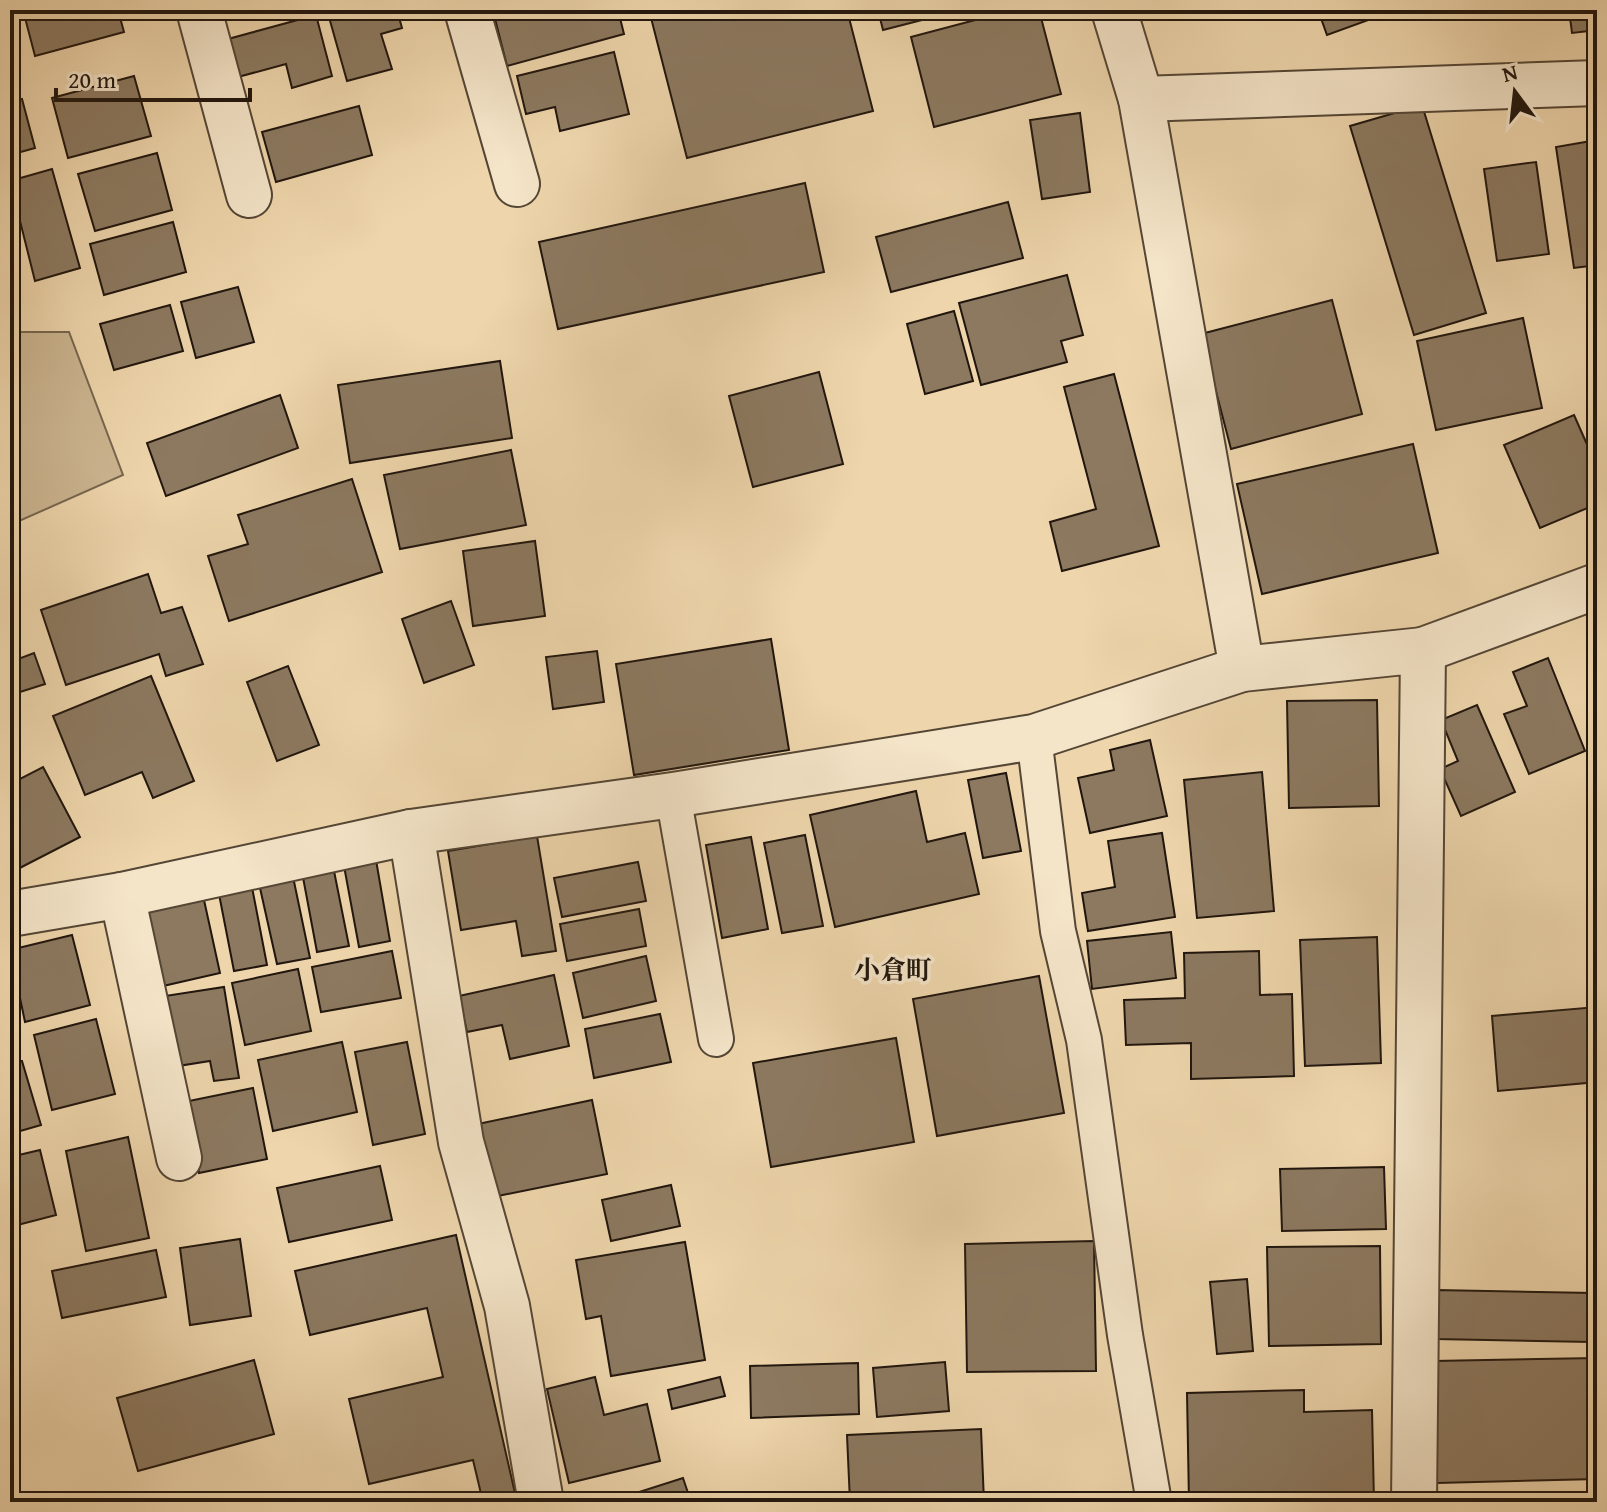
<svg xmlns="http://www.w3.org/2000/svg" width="1607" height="1512" viewBox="0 0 1607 1512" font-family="'Gentium Book Plus','Noto Serif JP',serif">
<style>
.green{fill:#cbb590;stroke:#76664f;stroke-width:2}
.building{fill:#8c7960;stroke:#21160e;stroke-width:2}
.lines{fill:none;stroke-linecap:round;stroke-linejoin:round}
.service-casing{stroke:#544635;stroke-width:38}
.minor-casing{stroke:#544635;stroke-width:48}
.tertiary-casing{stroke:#544635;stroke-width:48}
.service{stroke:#f4e4c8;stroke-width:34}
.minor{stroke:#f4e4c8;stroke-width:44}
.tertiary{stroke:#f4e4c8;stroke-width:44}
.labels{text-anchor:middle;stroke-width:7;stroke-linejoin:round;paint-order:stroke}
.neighbourhood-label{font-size:26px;font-weight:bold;fill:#21160e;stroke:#f4e4c8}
</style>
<rect width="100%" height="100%" fill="#eed5ab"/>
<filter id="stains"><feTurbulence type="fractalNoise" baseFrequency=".0025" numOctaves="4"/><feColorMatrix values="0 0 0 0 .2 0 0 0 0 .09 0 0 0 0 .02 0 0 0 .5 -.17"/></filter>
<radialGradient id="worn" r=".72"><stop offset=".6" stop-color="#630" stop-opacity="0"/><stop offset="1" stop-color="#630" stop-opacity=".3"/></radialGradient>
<path class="green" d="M10,332H69L123,475L10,525Z"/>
<g class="building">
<path d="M23,10H118L124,32L35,56Z"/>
<path d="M327,10H397L402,28L381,34L392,69L347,81Z"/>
<path d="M618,10L624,34L507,66L493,11Z"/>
<path d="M649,10H847L873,111L687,158Z"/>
<path d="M878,10H961L883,30Z"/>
<path d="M1013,10H1039L1061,94L934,127L911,37Z"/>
<path d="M1318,10H1371L1374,18L1327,35Z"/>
<path d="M1569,10H1597V30L1572,33Z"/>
<path d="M316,15L332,76L292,88L286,64L238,77L228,39Z"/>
<path d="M614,52L629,114L560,131L555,107L526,114L517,76Z"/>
<path d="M134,76L151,136L68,158L52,98Z"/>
<path d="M22,99L35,148L10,155V102Z"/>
<path d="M1422,105L1486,313L1414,335L1350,126Z"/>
<path d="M359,106L372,155L276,182L262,132Z"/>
<path d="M1080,113L1090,192L1042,199L1030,120Z"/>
<path d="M1597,140V265L1574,268L1556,147Z"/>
<path d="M157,153L172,210L95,231L78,174Z"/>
<path d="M1536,162L1549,254L1497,261L1484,169Z"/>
<path d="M52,169L80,268L35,281L10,181Z"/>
<path d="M805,183L824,272L558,329L539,242Z"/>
<path d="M1008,202L1023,258L891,292L876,237Z"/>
<path d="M173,222L186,272L104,295L90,244Z"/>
<path d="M1067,275L1083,335L1061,341L1067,362L981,385L959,303Z"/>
<path d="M238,287L254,342L196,358L181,302Z"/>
<path d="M1332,300L1362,414L1231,449L1201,334Z"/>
<path d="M170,305L183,351L114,370L100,324Z"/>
<path d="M954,311L973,381L925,394L907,324Z"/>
<path d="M1523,318L1542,408L1436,430L1417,341Z"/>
<path d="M500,361L512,438L350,463L338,385Z"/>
<path d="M819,372L843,464L753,487L729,396Z"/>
<path d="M1114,374L1159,546L1062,571L1050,522L1096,509L1064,387Z"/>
<path d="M280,395L298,448L166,496L147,443Z"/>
<path d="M1574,415L1597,467V504L1540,528L1504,445Z"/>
<path d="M1413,444L1438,553L1262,594L1237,484Z"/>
<path d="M511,450L526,525L400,549L384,475Z"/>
<path d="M352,479L382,572L229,621L208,556L248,544L238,515Z"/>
<path d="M535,541L545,616L473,626L463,551Z"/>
<path d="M148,574L161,613L182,607L203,664L166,676L159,654L66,685L41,610Z"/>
<path d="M451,601L474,665L424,683L402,619Z"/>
<path d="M771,639L789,750L634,775L616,664Z"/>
<path d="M597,651L604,702L553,709L546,657Z"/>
<path d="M34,653L45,684L20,692L10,662Z"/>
<path d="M1548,658L1585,751L1529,774L1504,714L1527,706L1513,672Z"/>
<path d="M288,666L319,745L277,761L247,682Z"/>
<path d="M151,676L194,781L153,798L142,772L85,795L53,716Z"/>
<path d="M1377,700L1379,806L1289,808L1287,701Z"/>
<path d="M1477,705L1515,792L1461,816L1440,769L1458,761L1441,720Z"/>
<path d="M1150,740L1167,816L1090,833L1078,778L1114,770L1110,750Z"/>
<path d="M43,767L80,837L10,873V784Z"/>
<path d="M1262,772L1274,911L1197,918L1184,780Z"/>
<path d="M1006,773L1021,851L983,858L968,780Z"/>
<path d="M916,791L927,842L965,833L979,894L835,927L810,815Z"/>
<path d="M1162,833L1175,917L1088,931L1082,893L1115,887L1108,841Z"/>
<path d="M805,835L823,926L782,933L764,843Z"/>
<path d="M537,836L556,951L522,956L516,921L461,930L448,851Z"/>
<path d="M751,837L768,929L722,938L706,845Z"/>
<path d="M376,860L390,941L359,947L344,866Z"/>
<path d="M638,862L646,901L562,917L554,878Z"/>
<path d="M333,866L349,946L317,952L302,872Z"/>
<path d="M292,872L310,958L277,964L258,879Z"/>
<path d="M251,882L267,965L234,971L218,889Z"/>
<path d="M204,900L220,973L163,986L147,912Z"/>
<path d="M639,909L646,946L567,961L560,924Z"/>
<path d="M1171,932L1176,978L1092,989L1087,941Z"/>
<path d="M72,935L90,1005L25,1022L10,950Z"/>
<path d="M1377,937L1381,1063L1305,1066L1300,940Z"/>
<path d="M392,951L401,998L321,1012L312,967Z"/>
<path d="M1259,951L1260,995L1292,994L1294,1076L1191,1079V1043L1126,1045L1124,1000L1185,998L1184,953Z"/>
<path d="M646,956L656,1001L583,1018L573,973Z"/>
<path d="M298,969L311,1031L245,1045L232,983Z"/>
<path d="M554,975L569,1046L510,1059L502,1025L467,1032L459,996Z"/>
<path d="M1039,976L1064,1113L937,1136L913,999Z"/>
<path d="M224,987L239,1078L214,1081L210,1061L178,1066L165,996Z"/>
<path d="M1597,1007V1082L1498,1091L1492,1016Z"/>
<path d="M660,1014L671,1062L594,1078L585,1029Z"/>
<path d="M96,1019L115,1094L52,1110L34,1035Z"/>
<path d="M896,1038L914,1142L771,1167L753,1063Z"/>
<path d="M342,1042L357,1112L273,1131L258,1060Z"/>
<path d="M407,1042L425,1134L373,1145L355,1052Z"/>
<path d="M10,1061H22L41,1125L10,1134Z"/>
<path d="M253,1088L267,1159L199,1173L184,1102Z"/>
<path d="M592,1100L607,1174L488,1198L473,1125Z"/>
<path d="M128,1137L149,1238L86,1251L66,1151Z"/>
<path d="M40,1150L56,1215L10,1227V1157Z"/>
<path d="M380,1166L392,1220L289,1242L277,1188Z"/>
<path d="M1384,1167L1386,1229L1282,1231L1280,1169Z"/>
<path d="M671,1185L680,1226L611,1241L602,1200Z"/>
<path d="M456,1235L517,1502H483L473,1460L369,1484L349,1399L443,1377L427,1308L310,1335L295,1271Z"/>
<path d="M240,1239L251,1316L190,1325L180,1248Z"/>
<path d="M1094,1241L1096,1371L967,1372L965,1244Z"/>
<path d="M685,1242L705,1360L611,1376L601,1316L586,1319L576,1260Z"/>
<path d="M1380,1246L1381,1344L1269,1346L1267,1247Z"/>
<path d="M156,1250L166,1297L62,1318L52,1271Z"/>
<path d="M1247,1279L1253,1351L1217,1354L1210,1282Z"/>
<path d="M1436,1290L1593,1293L1591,1342L1435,1339Z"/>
<path d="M1597,1358V1479L1437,1483L1434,1361Z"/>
<path d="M254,1360L274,1434L138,1471L117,1398Z"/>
<path d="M945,1362L949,1411L877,1417L873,1368Z"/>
<path d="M858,1363L859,1414L751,1418L750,1366Z"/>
<path d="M595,1377L604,1415L647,1404L660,1461L569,1483L547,1389Z"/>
<path d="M720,1377L725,1396L672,1409L668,1390Z"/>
<path d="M1304,1390V1412L1372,1410L1374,1502H1189L1187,1393Z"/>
<path d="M981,1429L984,1502H850L847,1435Z"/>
<path d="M683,1478L691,1502H608Z"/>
</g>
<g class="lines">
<defs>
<g id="service">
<path d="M1034,737L1058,931L1084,1040L1125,1335L1154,1502"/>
<path d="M673,795L716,1039"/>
</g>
<g id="minor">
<path d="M199,10L249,195"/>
<path d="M467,10L517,184"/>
<path d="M1114,10L1141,99L1242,669"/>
<path d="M1141,99L1597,83"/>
<path d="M411,832L461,1142L507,1306L541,1502"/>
<path d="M122,895L179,1158"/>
<path d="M10,914L122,895L411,832L673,795L1034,737L1242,669L1423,650L1414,1502"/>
</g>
<path id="tertiary" d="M1423,650L1597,586"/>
</defs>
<use href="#service" class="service-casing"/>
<use href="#minor" class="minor-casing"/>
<use href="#tertiary" class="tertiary-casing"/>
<use href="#service" class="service"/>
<use href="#minor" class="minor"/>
<use href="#tertiary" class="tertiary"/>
</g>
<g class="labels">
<g class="neighbourhood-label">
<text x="893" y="979">小倉町</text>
</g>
</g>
<rect width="1607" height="1512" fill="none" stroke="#eed5ab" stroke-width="40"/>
<rect x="12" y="12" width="1583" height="1488" fill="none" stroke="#21160e" stroke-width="4"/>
<rect x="20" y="20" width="1567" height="1472" fill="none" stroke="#21160e" stroke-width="2"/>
<g transform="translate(1515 92) rotate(345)" stroke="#f4e4c8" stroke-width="6" paint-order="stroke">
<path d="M0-6L14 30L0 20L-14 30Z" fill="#21160e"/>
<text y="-12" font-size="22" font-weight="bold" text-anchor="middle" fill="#21160e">N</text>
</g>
<path d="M56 88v12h194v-12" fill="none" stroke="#21160e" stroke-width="4"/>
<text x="68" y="88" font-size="24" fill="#21160e" stroke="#f4e4c8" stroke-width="6" paint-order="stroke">20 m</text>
<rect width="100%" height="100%" filter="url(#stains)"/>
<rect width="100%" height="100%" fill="url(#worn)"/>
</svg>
